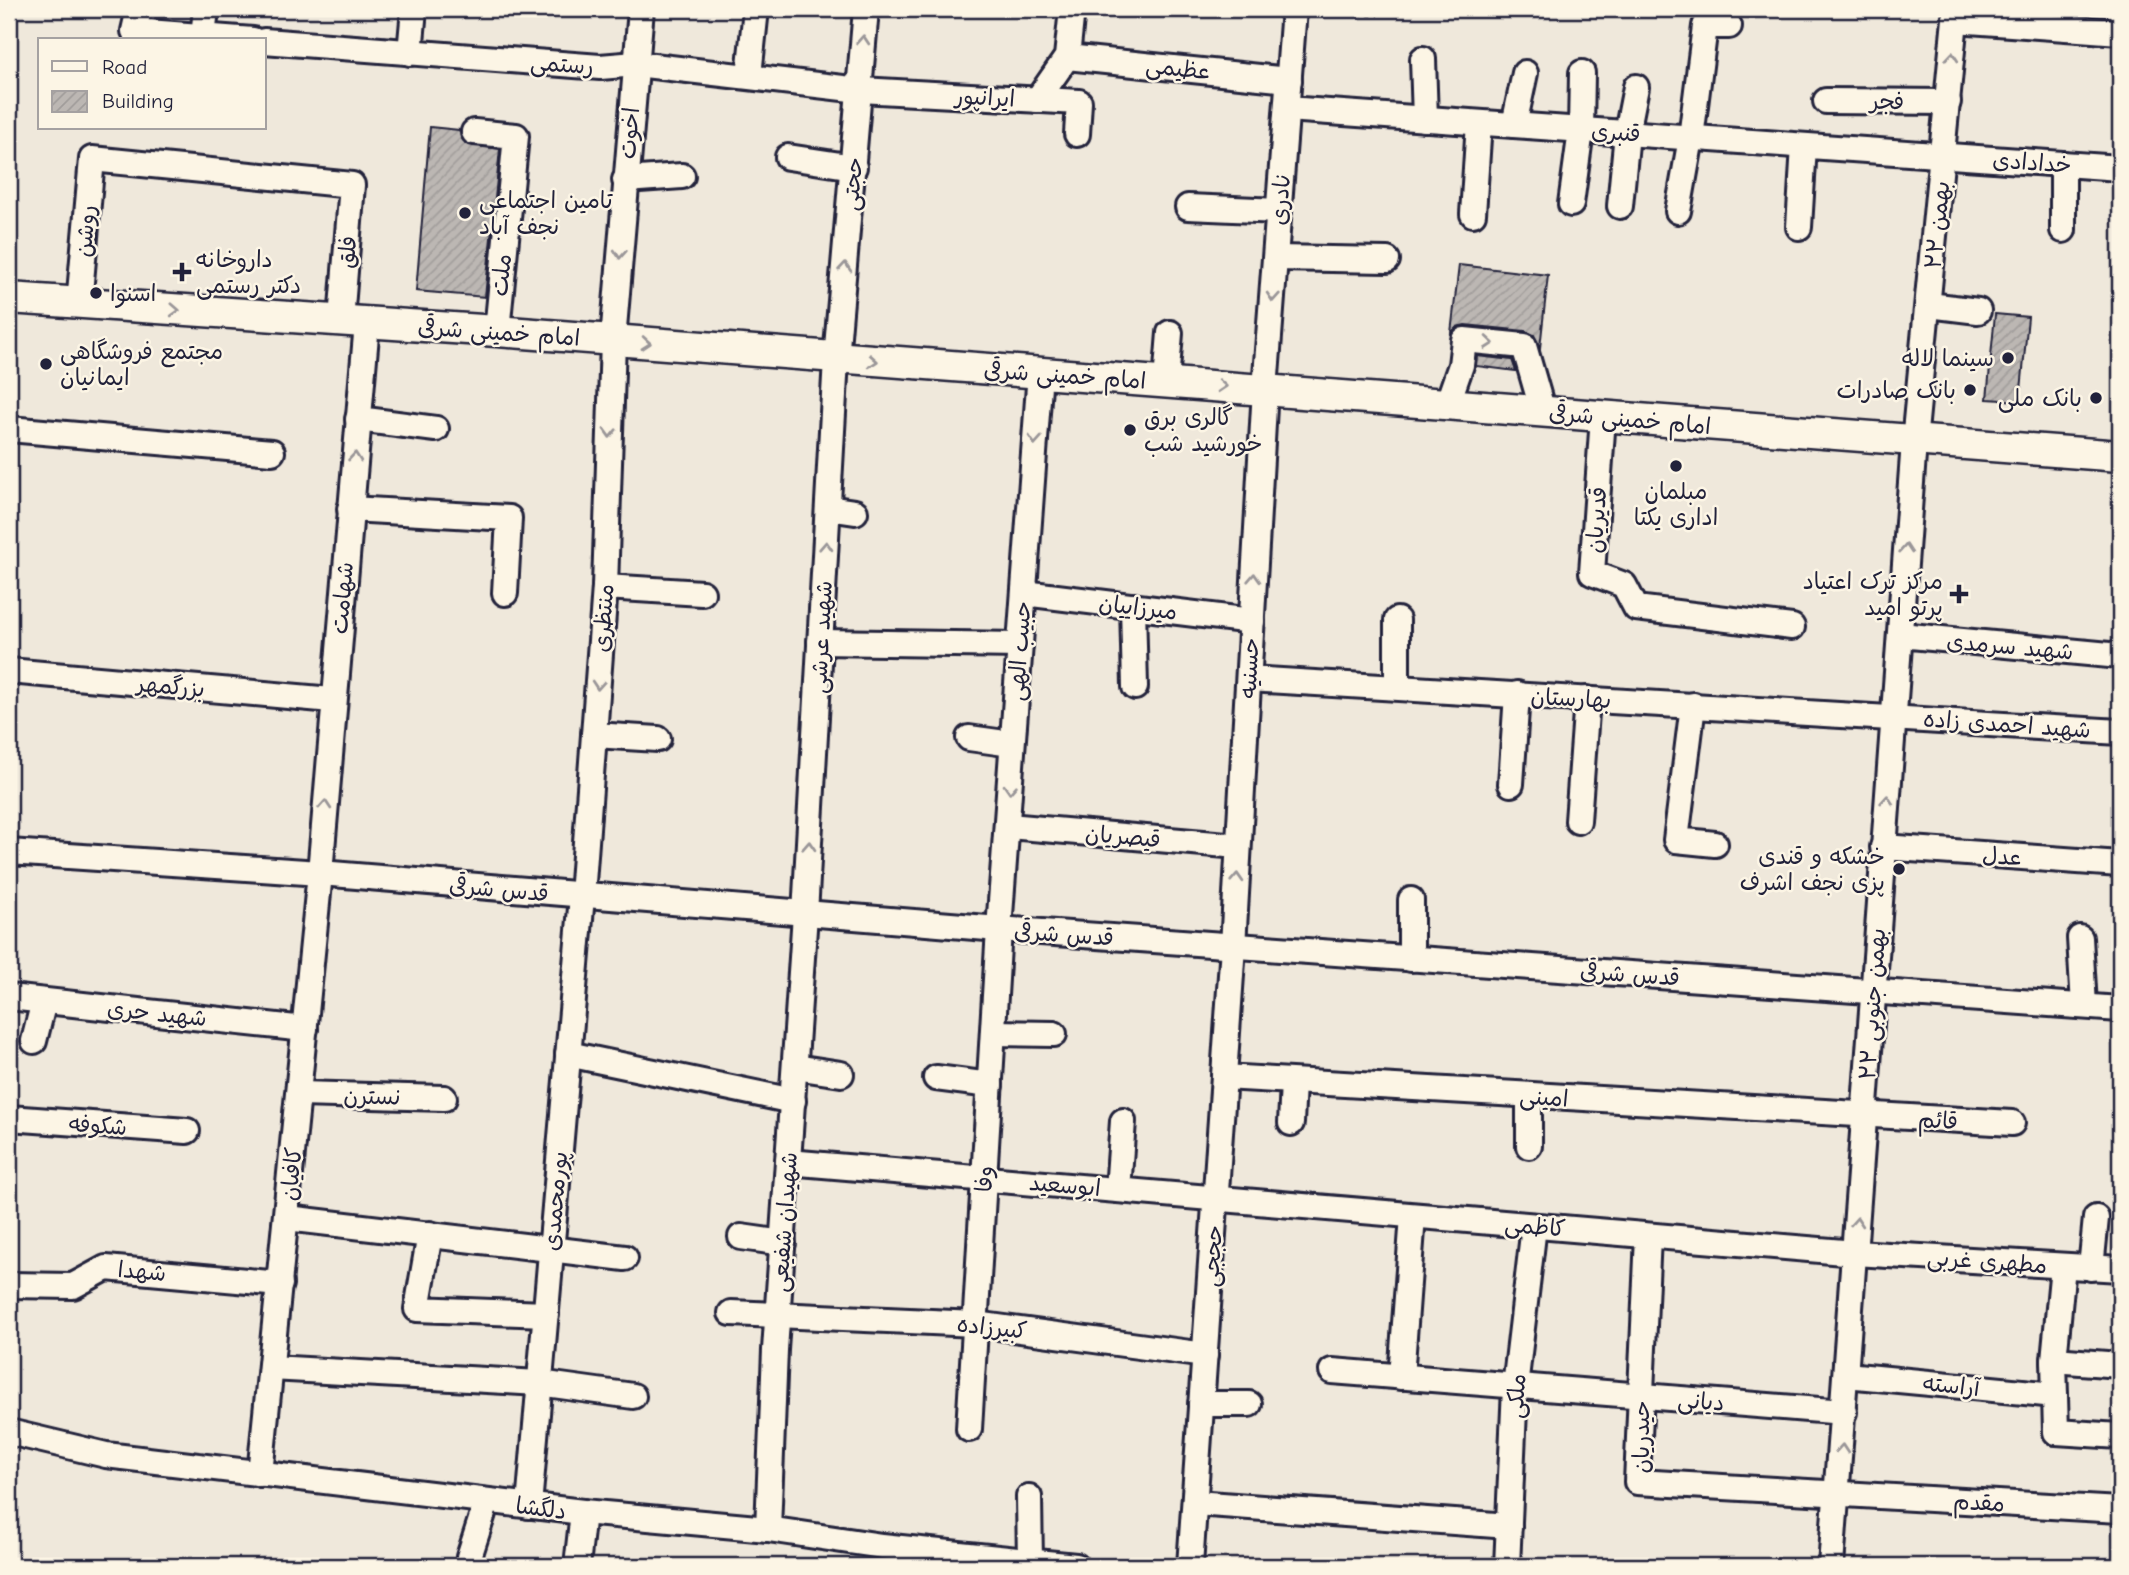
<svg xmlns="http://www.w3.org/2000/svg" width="2129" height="1575" viewBox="0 0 2129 1575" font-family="'Comic Neue','Playpen Sans Arabic',sans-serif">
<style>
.building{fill:url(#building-hatch);stroke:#22223b;stroke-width:2}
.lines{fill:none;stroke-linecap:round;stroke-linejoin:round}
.minor-casing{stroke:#22223b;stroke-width:30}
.major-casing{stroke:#22223b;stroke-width:35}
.path{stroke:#22223b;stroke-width:3.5;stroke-dasharray:5 5;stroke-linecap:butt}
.minor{stroke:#fcf5e5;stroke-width:24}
.major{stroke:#fcf5e5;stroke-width:30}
.oneway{stroke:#9a9698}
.poi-dot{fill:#22223b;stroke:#fcf5e5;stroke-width:2.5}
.labels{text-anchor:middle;stroke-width:5;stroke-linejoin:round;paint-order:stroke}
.street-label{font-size:23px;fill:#22223b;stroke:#fcf5e5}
.poi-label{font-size:23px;fill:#22223b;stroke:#fcf5e5;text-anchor:start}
</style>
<defs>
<pattern id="building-hatch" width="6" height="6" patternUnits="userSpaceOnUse" patternTransform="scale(1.75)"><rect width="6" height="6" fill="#bcb7b3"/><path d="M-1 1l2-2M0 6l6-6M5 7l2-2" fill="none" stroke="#a19d9b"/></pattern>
</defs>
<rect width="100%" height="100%" fill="#efe8db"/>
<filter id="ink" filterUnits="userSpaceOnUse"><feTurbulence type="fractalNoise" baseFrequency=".0143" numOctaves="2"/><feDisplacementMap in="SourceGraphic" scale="14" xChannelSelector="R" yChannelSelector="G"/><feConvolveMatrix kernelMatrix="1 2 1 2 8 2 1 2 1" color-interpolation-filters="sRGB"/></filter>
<g filter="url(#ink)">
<g class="building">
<path d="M430,127L459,130L466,144L500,149L485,297L416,291Z"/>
<path d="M1459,265L1548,275L1540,348L1534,335L1525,331L1465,325L1457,327L1451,333Z"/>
<path d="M1995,314L2028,317L2020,401L1987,399Z"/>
<path d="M1477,356L1512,360L1516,371L1476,366Z"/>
</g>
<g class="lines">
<defs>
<g id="minor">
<path d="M139,9L134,31L253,40"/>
<path d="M1955,20L2120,32"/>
<path d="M203,36L206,9"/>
<path d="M264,41L600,67L636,64L860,90L1079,102L1077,134"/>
<path d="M410,53L414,9"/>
<path d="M1067,57L1289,80"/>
<path d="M1423,59L1425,119"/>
<path d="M749,75L756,9"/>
<path d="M1037,100L1067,57L1072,9"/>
<path d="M1826,101L1948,102"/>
<path d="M1287,109L2120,168"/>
<path d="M1514,125L1525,73"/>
<path d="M474,132L516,136L497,331"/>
<path d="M788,157L854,167"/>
<path d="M2063,164V230"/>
<path d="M625,180L682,176"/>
<path d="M1571,204L1581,130L1582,73"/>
<path d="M1620,206L1627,133L1636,87"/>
<path d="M1188,207L1279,211"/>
<path d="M1678,211L1691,138L1705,26H1729"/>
<path d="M1473,214L1479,123"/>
<path d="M1799,227L1804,146"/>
<path d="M1276,258L1387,260"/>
<path d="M79,304L92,159L352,185L341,320"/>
<path d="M1929,305L1978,311"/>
<path d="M1166,382L1170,333"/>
<path d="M1447,405L1461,365L1464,340L1524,346L1543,412"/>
<path d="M1603,417L1592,573L1624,585L1636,608L1792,627"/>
<path d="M358,419L436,429"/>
<path d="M9,429L272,452"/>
<path d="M828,508L855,512"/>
<path d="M350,509L509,518L505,593"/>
<path d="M605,587L702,593"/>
<path d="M1024,593L1252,621"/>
<path d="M1133,606L1135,687"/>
<path d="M1397,620V687"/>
<path d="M1900,635L2120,656"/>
<path d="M820,642L1020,645"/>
<path d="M9,671L332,700"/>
<path d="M1249,679L2120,732"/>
<path d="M1693,705L1676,840L1715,844"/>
<path d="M594,735L658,739"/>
<path d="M969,738L1012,744"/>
<path d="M1511,784L1517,694"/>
<path d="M1578,821L1587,699"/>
<path d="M1008,826L1238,846"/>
<path d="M1883,847L2120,864"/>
<path d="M9,852L320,873L999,929L2120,1009"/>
<path d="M2080,938L2084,1006"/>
<path d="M1411,959V900"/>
<path d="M9,997L305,1029"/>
<path d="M993,1033L1054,1034"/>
<path d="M34,1041L44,1001"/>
<path d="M568,1054L793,1101"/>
<path d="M795,1067L841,1074"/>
<path d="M1224,1077L2012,1123"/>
<path d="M936,1078L990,1085"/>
<path d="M299,1094L444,1098"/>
<path d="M1529,1096V1146"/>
<path d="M9,1118L187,1131"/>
<path d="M1291,1123L1293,1082"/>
<path d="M788,1162L1855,1253L2120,1269"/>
<path d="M1118,1190L1123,1121"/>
<path d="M287,1218L625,1258"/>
<path d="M430,1234L417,1309L546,1314"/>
<path d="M1648,1236L1637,1482L2120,1510"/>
<path d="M741,1237L783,1243"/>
<path d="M2063,1266L2054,1360L2056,1432L2120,1436"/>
<path d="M2091,1268L2096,1218"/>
<path d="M9,1285L73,1286L106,1268L280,1284"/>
<path d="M731,1313L976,1324L1205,1355"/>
<path d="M2054,1360L2120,1365"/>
<path d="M271,1368L539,1383L633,1396"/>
<path d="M1332,1371L1844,1412"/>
<path d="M1846,1375L2055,1395"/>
<path d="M1401,1377L1413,1216"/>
<path d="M1201,1404H1249"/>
<path d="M969,1429L999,929L1040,372"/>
<path d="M9,1432L106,1455L583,1512L768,1529L882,1546L1076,1566"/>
<path d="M260,1474L320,873L367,323"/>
<path d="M1029,1497L1030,1562"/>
<path d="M1195,1503L1509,1526"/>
<path d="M529,1506L582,896L605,587L613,340L641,9"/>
<path d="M768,1529L775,1350L805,914L836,359L866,9"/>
<path d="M469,1557L487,1501"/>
<path d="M577,1566L583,1512"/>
<path d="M1190,1566L1233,946L1265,389L1294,9"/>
<path d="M1507,1566L1515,1387L1534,1226"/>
<path d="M1831,1566L1914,442L1956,9"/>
</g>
<path id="major" d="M9,298L497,331L2120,456"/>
</defs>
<use href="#minor" class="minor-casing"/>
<use href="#major" class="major-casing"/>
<path class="path" d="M1317,12L1378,15"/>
<use href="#minor" class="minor"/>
<use href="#major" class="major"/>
</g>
<defs><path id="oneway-chevron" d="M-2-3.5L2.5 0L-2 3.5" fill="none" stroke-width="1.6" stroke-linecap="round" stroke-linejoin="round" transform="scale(1.75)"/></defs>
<g class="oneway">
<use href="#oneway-chevron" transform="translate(863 40) rotate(-86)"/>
<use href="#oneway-chevron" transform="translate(1952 57) rotate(-85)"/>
<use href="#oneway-chevron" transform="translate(620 254) rotate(94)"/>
<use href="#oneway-chevron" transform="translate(845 267) rotate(-85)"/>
<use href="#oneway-chevron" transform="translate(1273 297) rotate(94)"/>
<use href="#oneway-chevron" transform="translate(175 310) rotate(3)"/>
<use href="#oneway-chevron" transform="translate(646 343) rotate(5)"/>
<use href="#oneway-chevron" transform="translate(1489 343) rotate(5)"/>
<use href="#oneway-chevron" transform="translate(873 361) rotate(4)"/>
<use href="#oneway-chevron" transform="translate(1222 386) rotate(4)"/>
<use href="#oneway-chevron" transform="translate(610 433) rotate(92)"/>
<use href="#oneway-chevron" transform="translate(1035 440) rotate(94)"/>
<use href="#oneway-chevron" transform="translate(355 457) rotate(-85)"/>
<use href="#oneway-chevron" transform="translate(826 546) rotate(-87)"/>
<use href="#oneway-chevron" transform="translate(1906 549) rotate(-86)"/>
<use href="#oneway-chevron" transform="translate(1254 578) rotate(-87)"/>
<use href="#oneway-chevron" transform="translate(598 685) rotate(94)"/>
<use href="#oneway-chevron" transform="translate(1010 789) rotate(93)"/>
<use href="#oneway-chevron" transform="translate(1887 800) rotate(-86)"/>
<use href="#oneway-chevron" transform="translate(325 805) rotate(-86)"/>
<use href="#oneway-chevron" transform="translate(809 846) rotate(-87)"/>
<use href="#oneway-chevron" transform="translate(1237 878) rotate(-87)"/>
<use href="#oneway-chevron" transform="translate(1857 1222) rotate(-86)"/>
<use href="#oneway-chevron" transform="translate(1842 1449) rotate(-86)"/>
</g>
</g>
<g class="poi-dot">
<circle cx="465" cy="213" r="7"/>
<path d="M178.5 261.5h7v7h7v7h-7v7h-7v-7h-7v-7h7z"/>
<circle cx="96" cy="293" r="7"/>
<circle cx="2008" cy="358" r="7"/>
<circle cx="46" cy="364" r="7"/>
<circle cx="1970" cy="390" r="7"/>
<circle cx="2096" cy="398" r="7"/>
<circle cx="1130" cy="430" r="7"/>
<circle cx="1676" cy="466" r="7"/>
<path d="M1955.5 583.5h7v7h7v7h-7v7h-7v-7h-7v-7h7z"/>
<circle cx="1899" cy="869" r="7"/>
</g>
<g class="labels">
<g class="street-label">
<text transform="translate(562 64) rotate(4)" y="8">رستمی</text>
<text transform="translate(1178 68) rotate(6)" y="8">عظیمی</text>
<text transform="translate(985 97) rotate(3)" y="8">ایرانپور</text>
<text transform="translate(1887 101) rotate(1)" y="8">فجر</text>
<text transform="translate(1616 132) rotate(4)" y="8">قنبری</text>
<text transform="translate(629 133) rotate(-85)" y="8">اخوت</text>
<text transform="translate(2032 162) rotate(4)" y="8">خدادادی</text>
<text transform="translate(852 184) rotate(-85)" y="8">حجتی</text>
<text transform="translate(1280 199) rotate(-85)" y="8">نادری</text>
<text transform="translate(1937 225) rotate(-84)" y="8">۲۲ بهمن</text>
<text transform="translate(85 231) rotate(-85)" y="8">روشن</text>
<text transform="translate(347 252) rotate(-85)" y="8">فلق</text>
<text transform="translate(501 275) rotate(-84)" y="8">ملت</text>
<text transform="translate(499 332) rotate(4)" y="8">امام خمینی شرقی</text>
<text transform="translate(1065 375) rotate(4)" y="8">امام خمینی شرقی</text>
<text transform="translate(1630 419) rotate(5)" y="8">امام خمینی شرقی</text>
<text transform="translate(1596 520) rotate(-86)" y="8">قدیریان</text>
<text transform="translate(342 598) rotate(-85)" y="8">شهامت</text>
<text transform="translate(1138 607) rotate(7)" y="8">میرزاییان</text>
<text transform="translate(603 618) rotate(-86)" y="8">منتظری</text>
<text transform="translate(821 637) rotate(-87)" y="8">شهید عرشی</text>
<text transform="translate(2010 646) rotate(5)" y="8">شهید سرمدی</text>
<text transform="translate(1019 651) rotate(-86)" y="8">حبیب الهی</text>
<text transform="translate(1249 668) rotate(-87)" y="8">حسنیه</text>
<text transform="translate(171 686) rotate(5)" y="8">بزرگمهر</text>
<text transform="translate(1571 698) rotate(3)" y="8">بهارستان</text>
<text transform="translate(2007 724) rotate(4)" y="8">شهید احمدی زاده</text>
<text transform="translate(1123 836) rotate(5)" y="8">قیصریان</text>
<text transform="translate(2002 856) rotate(4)" y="8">عدل</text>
<text transform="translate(499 889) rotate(5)" y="8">قدس شرقی</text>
<text transform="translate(1064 934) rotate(4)" y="8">قدس شرقی</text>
<text transform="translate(1630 974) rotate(4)" y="8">قدس شرقی</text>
<text transform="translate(1872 1004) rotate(-86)" y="8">۲۲ بهمن جنوبی</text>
<text transform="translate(157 1013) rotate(6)" y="8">شهید حری</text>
<text transform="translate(372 1096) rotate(1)" y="8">نسترن</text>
<text transform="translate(1544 1097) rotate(4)" y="8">امینی</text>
<text transform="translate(1938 1120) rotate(3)" y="8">قائم</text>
<text transform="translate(98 1125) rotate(4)" y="8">شکوفه</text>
<text transform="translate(291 1174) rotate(-84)" y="8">کافیان</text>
<text transform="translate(984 1179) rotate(-87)" y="8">وفا</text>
<text transform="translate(1065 1185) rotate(5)" y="8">ابوسعید</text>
<text transform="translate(555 1201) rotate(-85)" y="8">پورمحمدی</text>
<text transform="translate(784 1222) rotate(-86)" y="8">شهیدان شفیعی</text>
<text transform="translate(1535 1226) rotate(5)" y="8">کاظمی</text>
<text transform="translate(1212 1256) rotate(-86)" y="8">حججی</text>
<text transform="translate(1987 1261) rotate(4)" y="8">مطهری غربی</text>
<text transform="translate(142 1271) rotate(5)" y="8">شهدا</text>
<text transform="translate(992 1327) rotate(6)" y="8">کبیرزاده</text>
<text transform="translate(1951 1385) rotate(6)" y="8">آراسته</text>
<text transform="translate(1516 1396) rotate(-86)" y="8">ملکی</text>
<text transform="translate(1701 1401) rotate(4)" y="8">دیانی</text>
<text transform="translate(1641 1437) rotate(-90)" y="8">حیدریان</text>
<text transform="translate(1979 1502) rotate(3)" y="8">مقدم</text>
<text transform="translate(541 1508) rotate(7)" y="8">دلگشا</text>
</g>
<g class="poi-label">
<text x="479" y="208">تامین اجتماعی<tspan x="479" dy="26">نجف آباد</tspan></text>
<text x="196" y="267">داروخانه<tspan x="196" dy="26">دکتر رستمی</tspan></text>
<text x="110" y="301">اسنوا</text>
<text x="60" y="359">مجتمع فروشگاهی<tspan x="60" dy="26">ایمانیان</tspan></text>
<text x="1994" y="366" text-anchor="end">سینما لاله</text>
<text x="1956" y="398" text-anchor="end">بانک صادرات</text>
<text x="2082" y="406" text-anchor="end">بانک ملی</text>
<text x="1144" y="425">گالری برق<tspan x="1144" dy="26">خورشید شب</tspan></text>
<text x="1676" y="499" text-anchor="middle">مبلمان<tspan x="1676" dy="26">اداری یکتا</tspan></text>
<text x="1943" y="589" text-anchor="end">مرکز ترک اعتیاد<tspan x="1943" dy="26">پرتو امید</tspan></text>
<text x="1885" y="864" text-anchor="end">خشکه و قندی<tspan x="1885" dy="26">پزی نجف اشرف</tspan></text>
</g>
</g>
<rect width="2129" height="1575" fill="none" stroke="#fcf5e5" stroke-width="35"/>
<rect x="18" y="18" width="2094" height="1540" fill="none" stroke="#22223b" stroke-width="2.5" filter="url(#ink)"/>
<rect x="38" y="38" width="228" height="91" fill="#fcf5e5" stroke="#a5a1a1" stroke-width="2"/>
<rect x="52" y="61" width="35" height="10" fill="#fcf5e5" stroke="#a5a1a1" stroke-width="2"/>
<text x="102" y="74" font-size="21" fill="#22223b">Road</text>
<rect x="52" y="91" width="35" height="21" fill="url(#building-hatch)" stroke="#a5a1a1" stroke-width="2"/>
<text x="102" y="108" font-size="21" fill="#22223b">Building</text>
</svg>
